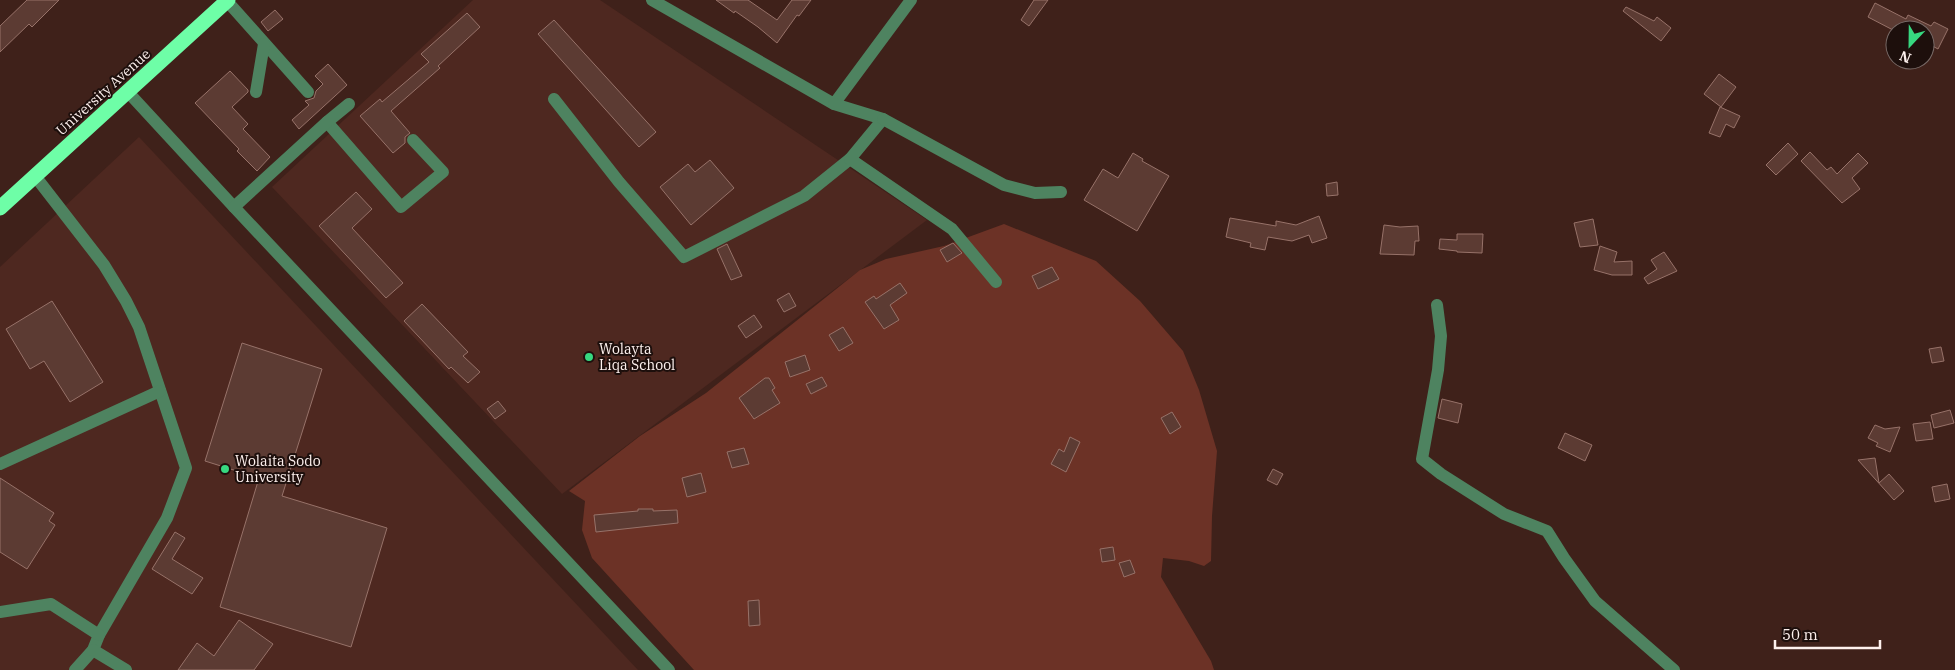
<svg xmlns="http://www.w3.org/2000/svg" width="1955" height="670" viewBox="0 0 1955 670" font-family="'IBM Plex Serif',serif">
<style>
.built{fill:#4e2820}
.green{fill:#6c3226}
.building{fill:#5c3b33;stroke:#977269}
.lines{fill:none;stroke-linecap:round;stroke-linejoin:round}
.minor{stroke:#4e8360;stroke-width:12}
.highway{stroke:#6efea7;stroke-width:15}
.poi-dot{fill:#37d880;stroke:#1d0f0c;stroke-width:2}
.labels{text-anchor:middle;stroke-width:4;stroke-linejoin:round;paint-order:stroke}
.street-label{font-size:14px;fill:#fef1ee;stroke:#1d0f0c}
.poi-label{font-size:14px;fill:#fef1ee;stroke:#1d0f0c;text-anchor:start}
</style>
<rect width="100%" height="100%" fill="#3f211a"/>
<g class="built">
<path d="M473,0H600L927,220L562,494L272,187Z"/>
<path d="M139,137L638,670H0V267Z"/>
</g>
<path class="green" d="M1004,224L1096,261L1140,301L1183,351L1199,390L1217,451L1212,516L1211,561L1204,566L1189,561L1163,558L1161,577L1211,661L1214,670H694L592,558L582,530L585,501L569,491L640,436L706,393L860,270L886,259L944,246Z"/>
<g class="building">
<path d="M27,0H59L32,27L29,24L0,52V26Z"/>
<path d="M716,0H748L777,20L792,0H811L799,16L797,15L777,43L758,27L735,11L734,13Z"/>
<path d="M1034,0H1048L1029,26L1021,20Z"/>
<path d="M1875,3L1906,19L1908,15L1931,26L1934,22L1948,29L1938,49L1925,42V30H1893L1868,17Z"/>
<path d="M1626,7L1654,21L1657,17L1671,28L1661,41L1623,11Z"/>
<path d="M275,10L283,19L268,31L261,22Z"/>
<path d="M467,13L480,27L438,66L440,68L391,111L410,133L405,137V143L393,153L360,116L380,99L382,102L429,62L421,54Z"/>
<path d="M554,20L656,132L639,147L538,34Z"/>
<path d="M328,64L347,85L299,129L292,120L309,105L305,101L314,98L316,91L323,84L315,76Z"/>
<path d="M230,71L248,90V92L232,107L248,124L243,129L270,157L257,171L237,151L239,149L195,103Z"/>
<path d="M1719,74L1736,87L1721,107L1704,94Z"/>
<path d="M1720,107L1740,116L1734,128L1726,124L1720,137L1709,133Z"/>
<path d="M1788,143L1798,154L1776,175L1766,165Z"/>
<path d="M1810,152L1827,170L1831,167L1837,174L1858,153L1868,163L1852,178L1860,189L1842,203L1801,161Z"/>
<path d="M1133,153L1143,159L1142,161L1169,176L1137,231L1084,200L1103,169L1118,178Z"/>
<path d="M710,160L734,188L691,225L660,187L688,164L695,172Z"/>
<path d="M1337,182L1338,195L1327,196L1326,184Z"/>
<path d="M356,192L372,209L352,228L403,283L386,298L319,226Z"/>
<path d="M1319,216L1327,238L1312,243L1309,235L1292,241L1268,237L1265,250L1250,247L1251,243L1226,237L1230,218L1276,226V221L1296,225Z"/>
<path d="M1593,219L1598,245L1580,247L1574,223Z"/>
<path d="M1384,225L1400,227L1418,226L1419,241H1415L1414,255L1380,254Z"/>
<path d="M1457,234H1483L1482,253L1457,252V251L1439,249L1440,239L1457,240Z"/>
<path d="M953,243L962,253L947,262L940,250Z"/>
<path d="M727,244L742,276L731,280L717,249Z"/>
<path d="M1600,246L1617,252L1614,262L1632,261V275H1612L1594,270Z"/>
<path d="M1664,252L1677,271L1648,284L1644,278L1657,269L1651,260Z"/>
<path d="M1052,267L1059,279L1038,289L1032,276Z"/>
<path d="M900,283L907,293L890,305L899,320L884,329L865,302L874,296L876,299Z"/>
<path d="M789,293L796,306L784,312L777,300Z"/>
<path d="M52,301L103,382L70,402L44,361L30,369L6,329Z"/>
<path d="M422,304L468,352L463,356L480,372L468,383L451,367L449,369L404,321Z"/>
<path d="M754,315L762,327L746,338L738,326Z"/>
<path d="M843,327L853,343L839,351L829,335Z"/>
<path d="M242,343L322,369L282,496L387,528L351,647L220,607L259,478L205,461Z"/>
<path d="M1941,347L1944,361L1932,363L1929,349Z"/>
<path d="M805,355L810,370L790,377L785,362Z"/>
<path d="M822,377L827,386L811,394L806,384Z"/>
<path d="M765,378H769L775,388L772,390L780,403L754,419L739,398Z"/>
<path d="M1442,399L1462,404L1458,423L1438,418Z"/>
<path d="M498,401L506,411L495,419L487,409Z"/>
<path d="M1950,410L1954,423L1934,428L1931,415Z"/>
<path d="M1172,412L1181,427L1170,434L1161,418Z"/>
<path d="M1930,422L1933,439L1916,441L1913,424Z"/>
<path d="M1875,425L1885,429L1900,427L1890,452L1876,446L1878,443L1868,438Z"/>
<path d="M1565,433L1592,445L1585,461L1558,448Z"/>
<path d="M1070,437L1080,442L1066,472L1051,464L1059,449L1064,452Z"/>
<path d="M744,448L749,464L732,468L727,452Z"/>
<path d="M1875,458L1879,483L1889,474L1904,491L1894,500L1858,460Z"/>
<path d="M1273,469L1283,474L1277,485L1267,480Z"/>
<path d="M701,473L706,492L687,497L682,478Z"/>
<path d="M0,478L54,513L49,521L55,525L27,569L0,552Z"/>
<path d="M1947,484L1950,499L1935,502L1932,487Z"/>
<path d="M638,509H653V511L677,510L678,523L596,532L594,515L638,511Z"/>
<path d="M175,532L185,538L172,559L203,578L192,594L152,569Z"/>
<path d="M1113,547L1115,560L1102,562L1100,549Z"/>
<path d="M1130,560L1135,573L1124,577L1119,563Z"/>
<path d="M759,600L760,625L749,626L748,601Z"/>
<path d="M239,620L273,644L254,670H178L197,643L214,656Z"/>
</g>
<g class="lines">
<g class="minor">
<path d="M652,0L834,104L911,0"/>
<path d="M227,1L308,92"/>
<path d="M127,91L234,207L669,670"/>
<path d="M256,92L264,44"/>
<path d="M554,99L619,182L684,257L804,196L850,159"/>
<path d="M834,104L883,119L850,159L952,229L996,282"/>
<path d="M883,119L1004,185L1035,193L1061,192"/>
<path d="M327,122L401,207L443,172L413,140"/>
<path d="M35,176L104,265L126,301L139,327L186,468L167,518L99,635L93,650L75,670"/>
<path d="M234,207L327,122L349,104"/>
<path d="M1437,305L1441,336L1438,370L1422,459L1441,474L1504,514L1547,531L1564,558L1595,601L1674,670"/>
<path d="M0,464L160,391"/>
<path d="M0,612L51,604L99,635"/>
<path d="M93,650L126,670"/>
</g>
<path class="highway" d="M0,208L228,0"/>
</g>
<g class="poi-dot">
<circle cx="589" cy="357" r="5"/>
<circle cx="225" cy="469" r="5"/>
</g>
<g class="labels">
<g class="street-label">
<text transform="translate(103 92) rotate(-42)" y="5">University Avenue</text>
</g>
<g class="poi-label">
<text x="599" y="354">Wolayta<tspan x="599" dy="16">Liqa School</tspan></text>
<text x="235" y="466">Wolaita Sodo<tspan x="235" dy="16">University</tspan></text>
</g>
</g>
<g transform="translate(1910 45) rotate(202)"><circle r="24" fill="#1d0f0c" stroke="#776966"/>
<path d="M0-4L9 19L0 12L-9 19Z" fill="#37d880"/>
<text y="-8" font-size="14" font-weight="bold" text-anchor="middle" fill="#fef1ee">N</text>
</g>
<path d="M1775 640v8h105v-8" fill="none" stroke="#fef1ee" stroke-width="2.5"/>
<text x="1782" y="640" font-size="15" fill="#fef1ee" stroke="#1d0f0c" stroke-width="4" paint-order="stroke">50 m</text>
</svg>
